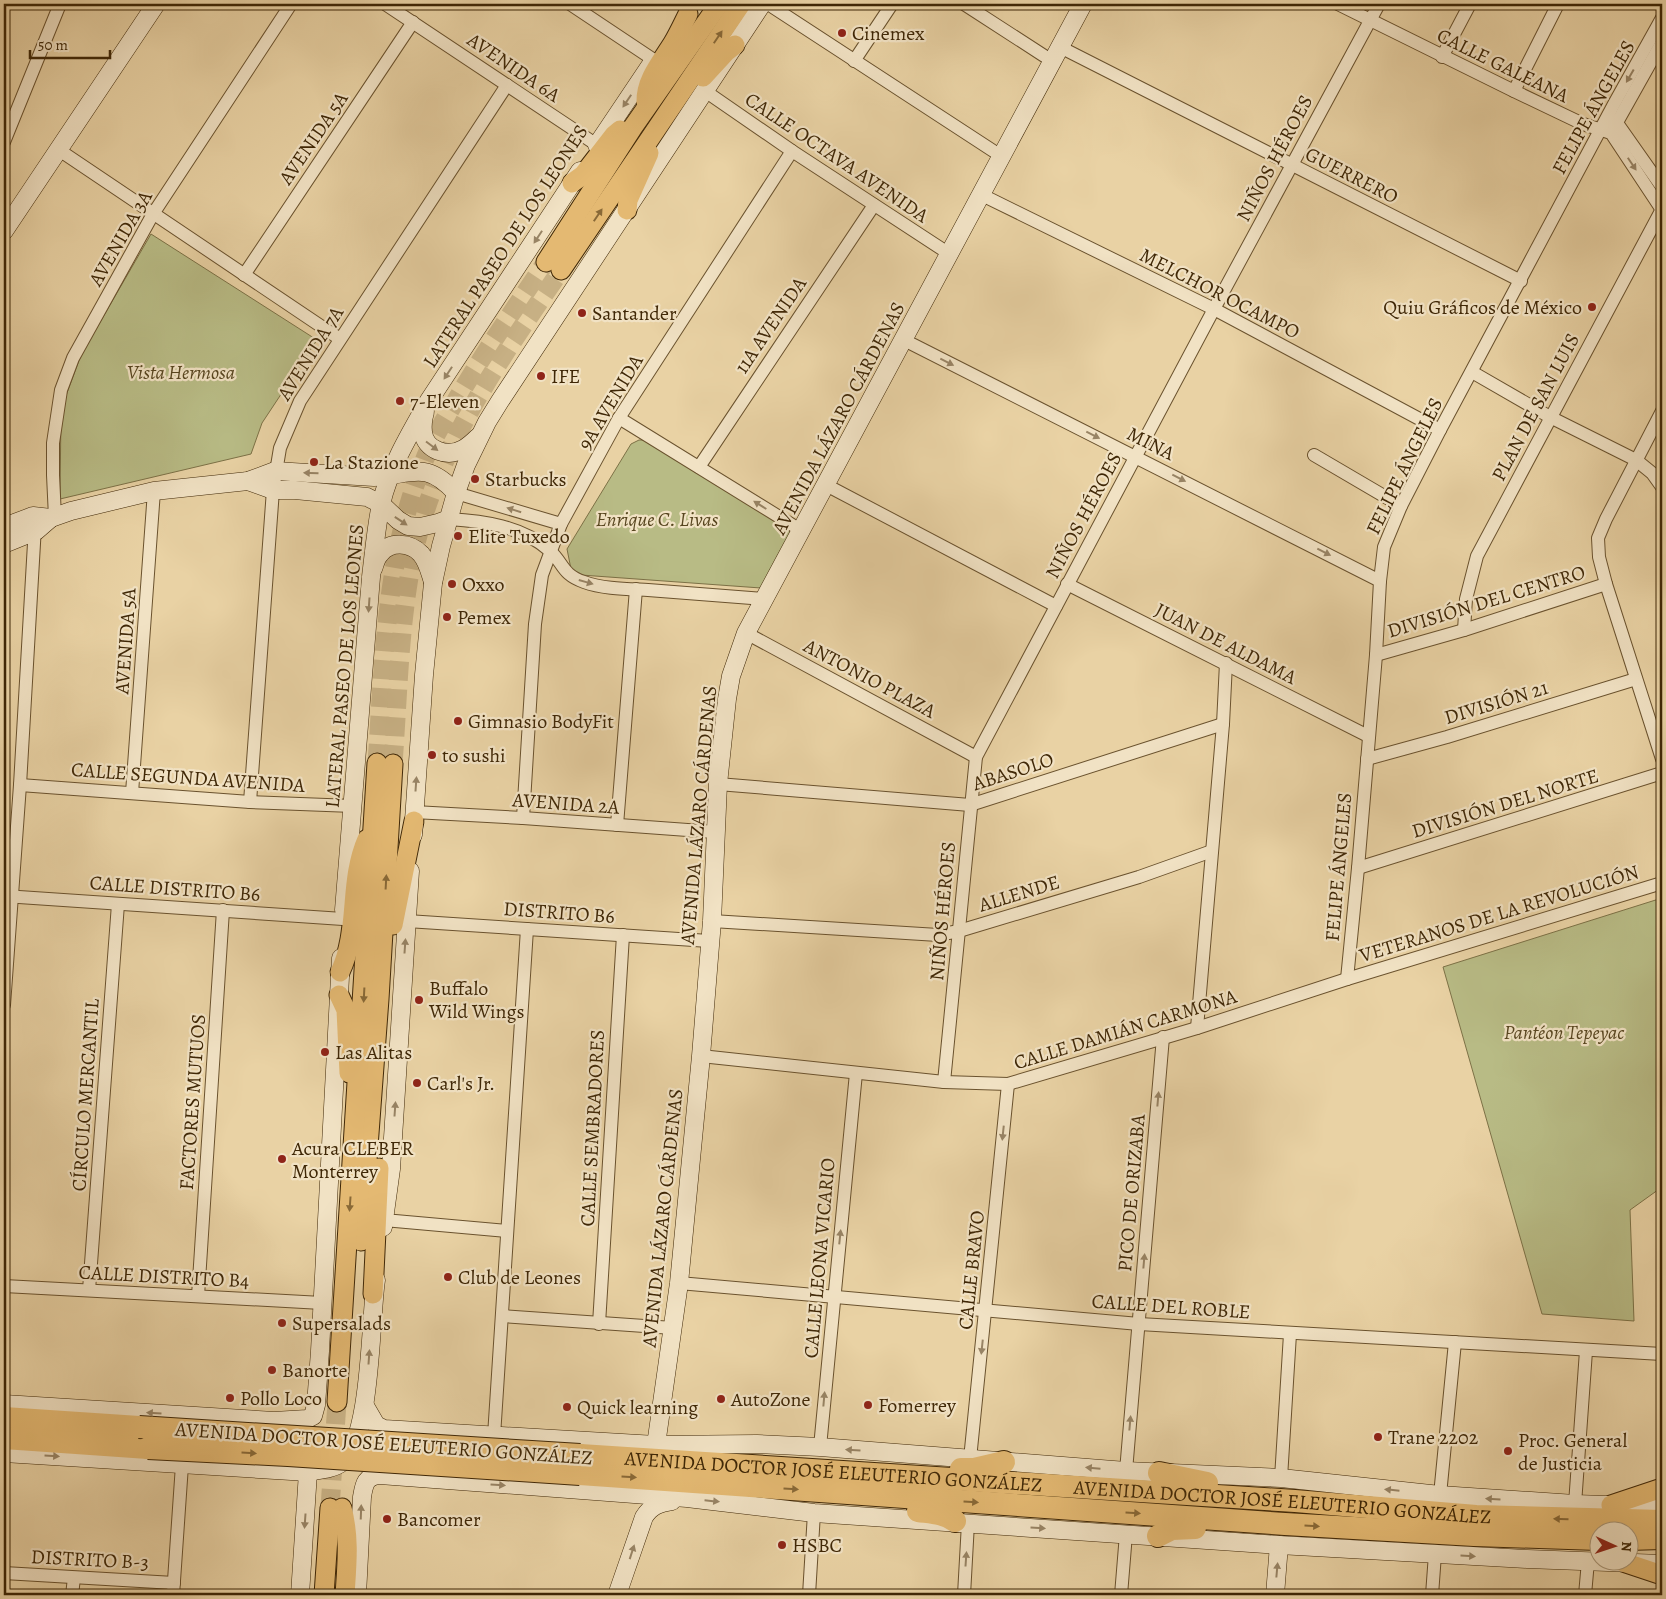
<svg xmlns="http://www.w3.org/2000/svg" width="1666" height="1599" viewBox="0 0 1666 1599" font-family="Alegreya,serif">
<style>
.green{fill:#b8bb85;stroke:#7c7146}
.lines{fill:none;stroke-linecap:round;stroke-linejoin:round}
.primary-tunnel{stroke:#c7b084;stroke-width:19;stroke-dasharray:19 9;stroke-linecap:butt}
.street-casing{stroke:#6a522e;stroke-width:14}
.secondary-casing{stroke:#3f2706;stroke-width:19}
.primary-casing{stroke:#3f2706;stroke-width:21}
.highway-casing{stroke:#3f2706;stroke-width:24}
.street{stroke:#f1e2c4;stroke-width:12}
.secondary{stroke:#f1e2c4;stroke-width:18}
.primary{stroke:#e4b972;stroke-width:19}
.highway{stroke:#e4b972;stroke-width:22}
.highway-bridge-casing{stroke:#3f2706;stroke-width:24;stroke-linecap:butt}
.highway-bridge{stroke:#e4b972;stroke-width:22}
.oneway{fill:#896937}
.oneway2{fill:#988465}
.poi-dot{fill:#8f2418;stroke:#f1e2c4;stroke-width:2}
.labels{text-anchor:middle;stroke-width:4.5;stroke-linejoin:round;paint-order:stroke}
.poi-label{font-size:20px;fill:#3f2706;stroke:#f1e2c4;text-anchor:start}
.street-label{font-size:20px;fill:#3f2706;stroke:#f1e2c4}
.park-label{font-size:20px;font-style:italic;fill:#57451f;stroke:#f1e2c4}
</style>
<rect width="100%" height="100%" fill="#e9d2a4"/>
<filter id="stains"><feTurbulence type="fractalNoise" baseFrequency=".004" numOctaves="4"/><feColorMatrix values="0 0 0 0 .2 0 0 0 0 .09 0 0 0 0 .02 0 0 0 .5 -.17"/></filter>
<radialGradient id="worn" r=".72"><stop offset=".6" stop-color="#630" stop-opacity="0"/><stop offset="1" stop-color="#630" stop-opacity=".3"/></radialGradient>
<g class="green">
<path d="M151,234L317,340L262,423L251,454L60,499L61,409L81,355Z"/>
<path d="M639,440H650L789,529L791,533L761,588L581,575L571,569L567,549L631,444Z"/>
<path d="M1662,898V1187L1630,1210L1634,1321L1542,1314L1443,967Z"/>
</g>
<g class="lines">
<g class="primary-tunnel">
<path d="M377,763C384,661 385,557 424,461C433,437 448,414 461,392C488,347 517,305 546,262"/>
<path d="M393,764C398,697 399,627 412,561C434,451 499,361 561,270"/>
<path d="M330,1508L337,1402"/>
</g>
<defs>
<g id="street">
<path d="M385,4L597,145"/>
<path d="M570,4L654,60"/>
<path d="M768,4L1001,156"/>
<path d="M964,4L1052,61"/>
<path d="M1338,4L1514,91L1583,124L1611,133L1662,210"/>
<path d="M1060,47L1521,281"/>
<path d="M1442,57L1470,4"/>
<path d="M854,61L892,4"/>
<path d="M705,91L792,151L948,253"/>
<path d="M1514,91L1558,4"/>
<path d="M1611,120L1617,123L1662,187"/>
<path d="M1611,133L1662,42"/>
<path d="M4,142L60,4"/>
<path d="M59,150L340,339"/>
<path d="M980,194L1214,309L1440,430"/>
<path d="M244,275L413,22"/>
<path d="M904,340L1380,581"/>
<path d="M1472,372L1550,417L1636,460L1652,473L1662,487"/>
<path d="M1662,411L1606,519L1598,538L1599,557L1606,584L1662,759"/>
<path d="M619,418L802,531"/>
<path d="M1314,455L1401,506"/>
<path d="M699,467L874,205"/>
<path d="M826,485L1056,606"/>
<path d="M456,493L561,524"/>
<path d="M55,517L53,475V443L61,390L73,358L153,214L291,4"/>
<path d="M449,519C483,521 522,526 549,550C564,563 561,574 584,582C603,589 628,589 648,590C687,593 726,596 765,599"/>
<path d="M1067,584L1368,736"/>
<path d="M1464,630L1466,599L1477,556L1662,209"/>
<path d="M746,633L976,757"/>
<path d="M1376,655L1464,630L1606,584"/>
<path d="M1367,759L1447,737L1636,679"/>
<path d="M718,784L970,805L1223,724"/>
<path d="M20,785L250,802L353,806"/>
<path d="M132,793L154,491"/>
<path d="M250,802L273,490L280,448L300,401L507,85"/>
<path d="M414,812L523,818L715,832"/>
<path d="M523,818L535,624L542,575L561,524L619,418L792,151"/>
<path d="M617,825L636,589"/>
<path d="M1358,868L1662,773"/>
<path d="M4,896L343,919"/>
<path d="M407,921L709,941"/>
<path d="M712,921L938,935L959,931L1139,877L1212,851"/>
<path d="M1347,979L1358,868L1376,655L1380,581L1384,547L1401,506L1440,430L1614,104L1662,18"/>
<path d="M4,1005L20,785L35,526"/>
<path d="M1197,1028L1223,724L1226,663"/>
<path d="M701,1056L944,1082L1008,1084L1197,1028L1347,979L1662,883"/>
<path d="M944,1082L976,757L1214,309L1379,4"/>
<path d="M384,1220L507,1231"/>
<path d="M679,1283L1139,1324L1662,1354"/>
<path d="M4,1286L322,1303"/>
<path d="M89,1290L118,904"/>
<path d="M198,1296L223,910"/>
<path d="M502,1316L673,1328"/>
<path d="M599,1324L623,935"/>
<path d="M494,1436L527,929"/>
<path d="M820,1447L856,1073"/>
<path d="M970,1459L1008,1084"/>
<path d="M1126,1471L1163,1037"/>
<path d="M1281,1478L1290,1334"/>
<path d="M1440,1495L1455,1342"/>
<path d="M1575,1504L1586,1351"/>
<path d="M4,1573L174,1583"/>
<path d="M72,1595L74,1578"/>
<path d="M173,1595L182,1465"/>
<path d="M809,1595L814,1513"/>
<path d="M964,1595L968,1523"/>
<path d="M1121,1595L1126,1534"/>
<path d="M1432,1595L1435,1554"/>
<path d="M1585,1595L1588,1561"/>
</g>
<g id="secondary">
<path d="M597,145L652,63"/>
<path d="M4,231L156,4"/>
<path d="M425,412C423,419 422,425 423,432C425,450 447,458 463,449C469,446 474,441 478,437"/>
<path d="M248,481L273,490H295L367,497L381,504L398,520L408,526L420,527L438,523L449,519"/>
<path d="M4,527L33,516L51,518L71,511L154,491L248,481L275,471L374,477C412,475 425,459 456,493"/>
<path d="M4,544L36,531L51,518"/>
<path d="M373,569C375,564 376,558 380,554C390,541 410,542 421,554C428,562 430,573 433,582"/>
<path d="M413,835L424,675L433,583L441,546L456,493L466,465L487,422L500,401L762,4"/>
<path d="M344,910L371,577C374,553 376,528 381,504C390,467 409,435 428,402L580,171"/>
<path d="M383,1227L391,1169L410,871"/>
<path d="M4,1404L274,1421L307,1419L313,1416L316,1405L320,1351L341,958"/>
<path d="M365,1406L376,1425L384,1429L656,1445L757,1444L820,1447L1126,1471L1281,1478L1440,1495L1575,1504L1636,1506L1662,1500"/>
<path d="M656,1445L679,1283L701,1056L712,921L718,784L727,699L731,676L746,633L1083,4"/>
<path d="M4,1453L308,1472C318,1470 333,1469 341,1463C372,1441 370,1318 376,1280"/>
<path d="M300,1595L308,1472"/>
<path d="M357,1595L362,1497C364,1485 365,1476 380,1475L687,1498L814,1513L1279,1545L1527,1559L1662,1564"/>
<path d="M617,1595L644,1517C651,1506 659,1503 672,1501"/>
<path d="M1275,1595L1279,1545"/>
</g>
<g id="primary">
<path d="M703,77L726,52L735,45"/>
<path d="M646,102C645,80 662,61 673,43C679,33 683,24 688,14"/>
<path d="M572,183L583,175L614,135L620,130"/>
<path d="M627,210L628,200L649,153"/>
<path d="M546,262L633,127L719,4"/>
<path d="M561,270L741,4"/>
<path d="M393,925L414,821"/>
<path d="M340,972C360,930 348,882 367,839"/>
<path d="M339,995L346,1010L349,1073"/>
<path d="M361,1241L379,999L393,764"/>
<path d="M373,1294L379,1168"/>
<path d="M337,1402L377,763"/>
<path d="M1611,1505L1662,1488"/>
<path d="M342,1508C350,1537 347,1565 345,1595"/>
<path d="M1623,1562L1662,1575"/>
<path d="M324,1595L330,1508"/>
</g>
<g id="highway">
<path d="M4,1418L139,1427"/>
<path d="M4,1438L148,1448"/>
<path id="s1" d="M580,1455L1295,1501L1476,1516L1662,1521"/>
<path d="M961,1469H974L1004,1462"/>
<path d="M1159,1473L1207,1483"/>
<path d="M580,1474L1285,1524L1474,1535L1598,1539"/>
<path d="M918,1511C932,1513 943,1513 955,1521"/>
<path d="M1158,1536L1172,1529L1195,1528"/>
<path d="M1628,1539L1662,1538"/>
</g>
</defs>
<use href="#street" class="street-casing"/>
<use href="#secondary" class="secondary-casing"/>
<use href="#primary" class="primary-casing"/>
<use href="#highway" class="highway-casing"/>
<use href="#street" class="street"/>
<use href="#secondary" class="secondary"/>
<use href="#primary" class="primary"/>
<use href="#highway" class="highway"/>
<defs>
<g id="highway-bridge">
<path d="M139,1427L580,1455"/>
<path d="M148,1448L288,1455L580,1474"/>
</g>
</defs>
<use href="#highway-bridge" class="highway-bridge-casing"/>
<use href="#highway-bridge" class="highway-bridge"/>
</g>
<defs><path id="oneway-solid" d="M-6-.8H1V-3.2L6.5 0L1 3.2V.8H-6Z" transform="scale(1.25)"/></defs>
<g class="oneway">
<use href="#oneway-solid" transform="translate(718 37) rotate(-56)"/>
<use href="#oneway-solid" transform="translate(598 215) rotate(-56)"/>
<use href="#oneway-solid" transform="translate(386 882) rotate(-87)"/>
<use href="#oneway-solid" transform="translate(364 995) rotate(93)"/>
<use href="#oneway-solid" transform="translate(350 1204) rotate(94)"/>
<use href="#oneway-solid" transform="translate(249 1453) rotate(3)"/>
<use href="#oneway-solid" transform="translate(629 1477) rotate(4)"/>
<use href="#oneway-solid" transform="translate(791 1489) rotate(4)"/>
<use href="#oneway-solid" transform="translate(971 1502) rotate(4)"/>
<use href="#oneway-solid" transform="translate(1133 1513) rotate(4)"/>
<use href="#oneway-solid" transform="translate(1561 1519) rotate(-179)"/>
<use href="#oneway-solid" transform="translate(1312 1526) rotate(3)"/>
</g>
<g class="oneway2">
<use href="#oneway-solid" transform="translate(1630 76) rotate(120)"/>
<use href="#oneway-solid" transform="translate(627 101) rotate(124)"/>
<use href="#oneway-solid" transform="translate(1632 164) rotate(56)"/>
<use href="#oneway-solid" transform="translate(538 237) rotate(123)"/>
<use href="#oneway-solid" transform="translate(947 362) rotate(27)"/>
<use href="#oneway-solid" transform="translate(448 373) rotate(123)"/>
<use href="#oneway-solid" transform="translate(1093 435) rotate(27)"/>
<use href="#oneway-solid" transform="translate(432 446) rotate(37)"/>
<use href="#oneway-solid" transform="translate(311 473) rotate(-178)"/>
<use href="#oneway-solid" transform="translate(1179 478) rotate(27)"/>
<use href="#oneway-solid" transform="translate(760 505) rotate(-148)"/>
<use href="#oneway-solid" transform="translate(514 510) rotate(-163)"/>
<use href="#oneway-solid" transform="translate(401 521) rotate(34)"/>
<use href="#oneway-solid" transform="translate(1324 552) rotate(27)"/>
<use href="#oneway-solid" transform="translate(586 582) rotate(16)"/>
<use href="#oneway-solid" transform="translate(369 605) rotate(94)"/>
<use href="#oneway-solid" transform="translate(416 784) rotate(-86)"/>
<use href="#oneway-solid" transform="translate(405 946) rotate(-86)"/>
<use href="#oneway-solid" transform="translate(1158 1099) rotate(-85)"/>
<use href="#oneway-solid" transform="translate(395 1109) rotate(-86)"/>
<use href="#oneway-solid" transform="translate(1003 1133) rotate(96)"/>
<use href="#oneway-solid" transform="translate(840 1237) rotate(-84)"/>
<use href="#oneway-solid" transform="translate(1144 1261) rotate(-85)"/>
<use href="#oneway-solid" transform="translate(982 1347) rotate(96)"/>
<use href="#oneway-solid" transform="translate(369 1357) rotate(-86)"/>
<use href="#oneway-solid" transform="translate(824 1399) rotate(-85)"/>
<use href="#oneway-solid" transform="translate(154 1413) rotate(-176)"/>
<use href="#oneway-solid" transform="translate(1130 1423) rotate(-85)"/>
<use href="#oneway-solid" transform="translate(853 1450) rotate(-176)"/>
<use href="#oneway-solid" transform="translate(52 1456) rotate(4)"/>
<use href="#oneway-solid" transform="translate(1093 1468) rotate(-175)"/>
<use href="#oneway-solid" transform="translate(498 1485) rotate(4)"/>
<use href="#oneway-solid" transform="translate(1392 1490) rotate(-174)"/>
<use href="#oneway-solid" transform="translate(1493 1499) rotate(-176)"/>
<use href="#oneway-solid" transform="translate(712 1501) rotate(6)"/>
<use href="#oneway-solid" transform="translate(361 1512) rotate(-88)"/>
<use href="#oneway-solid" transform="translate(305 1521) rotate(94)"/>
<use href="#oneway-solid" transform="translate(1038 1528) rotate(4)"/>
<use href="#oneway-solid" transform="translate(632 1552) rotate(-72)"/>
<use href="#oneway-solid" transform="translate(1468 1556) rotate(3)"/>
<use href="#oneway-solid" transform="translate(966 1559) rotate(-86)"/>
<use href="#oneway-solid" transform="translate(1277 1570) rotate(-85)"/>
</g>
<g class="poi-dot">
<circle cx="842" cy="33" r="5"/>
<circle cx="1592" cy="307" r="5"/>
<circle cx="582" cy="313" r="5"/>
<circle cx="541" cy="376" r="5"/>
<circle cx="400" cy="401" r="5"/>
<circle cx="314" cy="462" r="5"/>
<circle cx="475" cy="479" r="5"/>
<circle cx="458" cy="536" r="5"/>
<circle cx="452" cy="584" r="5"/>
<circle cx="447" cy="617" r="5"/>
<circle cx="458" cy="721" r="5"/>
<circle cx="432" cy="755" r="5"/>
<circle cx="419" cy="1000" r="5"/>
<circle cx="325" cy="1052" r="5"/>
<circle cx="417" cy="1083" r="5"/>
<circle cx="282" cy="1159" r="5"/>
<circle cx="448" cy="1277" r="5"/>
<circle cx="282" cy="1323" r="5"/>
<circle cx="272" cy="1370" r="5"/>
<circle cx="230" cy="1398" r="5"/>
<circle cx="721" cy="1399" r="5"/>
<circle cx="868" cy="1405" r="5"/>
<circle cx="567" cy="1407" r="5"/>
<circle cx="1378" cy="1437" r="5"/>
<circle cx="1508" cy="1451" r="5"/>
<circle cx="387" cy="1519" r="5"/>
<circle cx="782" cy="1545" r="5"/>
</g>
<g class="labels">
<g class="poi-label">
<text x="852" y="40">Cinemex</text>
<text x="1582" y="314" text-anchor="end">Quiu Gráficos de México</text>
<text x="592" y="320">Santander</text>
<text x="551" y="383">IFE</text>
<text x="410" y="408">7-Eleven</text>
<text x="324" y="469">La Stazione</text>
<text x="485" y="486">Starbucks</text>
<text x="468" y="543">Elite Tuxedo</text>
<text x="462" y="591">Oxxo</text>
<text x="457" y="624">Pemex</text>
<text x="468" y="728">Gimnasio BodyFit</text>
<text x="442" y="762">to sushi</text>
<text x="429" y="995">Buffalo<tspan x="429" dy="23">Wild Wings</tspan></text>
<text x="335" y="1059">Las Alitas</text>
<text x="427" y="1090">Carl's Jr.</text>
<text x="292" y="1155">Acura CLEBER<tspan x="292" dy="23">Monterrey</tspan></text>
<text x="458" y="1284">Club de Leones</text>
<text x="292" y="1330">Supersalads</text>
<text x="282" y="1377">Banorte</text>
<text x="240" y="1405">Pollo Loco</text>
<text x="731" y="1406">AutoZone</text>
<text x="878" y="1412">Fomerrey</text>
<text x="577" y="1414">Quick learning</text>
<text x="1388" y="1444">Trane 2202</text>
<text x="1518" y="1447">Proc. General<tspan x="1518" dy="23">de Justicia</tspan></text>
<text x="397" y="1526">Bancomer</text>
<text x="792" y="1552">HSBC</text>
</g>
<g class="street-label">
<text transform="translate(1503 65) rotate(26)" y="7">CALLE GALEANA</text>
<text transform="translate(514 67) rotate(34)" y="7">AVENIDA 6A</text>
<text transform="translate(1593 107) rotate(-61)" y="7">FELIPE ÁNGELES</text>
<text transform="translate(313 138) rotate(-56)" y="7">AVENIDA 5A</text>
<text transform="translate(837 157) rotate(34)" y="7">CALLE OCTAVA AVENIDA</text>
<text transform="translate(1274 158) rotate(-62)" y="7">NIÑOS HÉROES</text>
<text transform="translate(1352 175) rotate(27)" y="7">GUERRERO</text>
<text transform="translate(120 238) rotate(-60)" y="7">AVENIDA 3A</text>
<text transform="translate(505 246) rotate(-57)" y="7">LATERAL PASEO DE LOS LEONES</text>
<text transform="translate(1220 293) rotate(27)" y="7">MELCHOR OCAMPO</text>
<text transform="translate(770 325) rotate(-56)" y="7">11A AVENIDA</text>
<text transform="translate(310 353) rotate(-58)" y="7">AVENIDA 7A</text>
<text transform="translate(610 402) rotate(-59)" y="7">9A AVENIDA</text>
<text transform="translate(1535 407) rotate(-62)" y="7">PLAN DE SAN LUIS</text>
<text transform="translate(838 418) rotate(-62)" y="7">AVENIDA LÁZARO CÁRDENAS</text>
<text transform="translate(1151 443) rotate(27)" y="7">MINA</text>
<text transform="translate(1404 466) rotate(-64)" y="7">FELIPE ÁNGELES</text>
<text transform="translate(1083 515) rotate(-62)" y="7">NIÑOS HÉROES</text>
<text transform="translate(1486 601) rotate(-17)" y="7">DIVISIÓN DEL CENTRO</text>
<text transform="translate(125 641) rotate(-86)" y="7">AVENIDA 5A</text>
<text transform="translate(1226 643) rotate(27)" y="7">JUAN DE ALDAMA</text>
<text transform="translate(344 666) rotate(-85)" y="7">LATERAL PASEO DE LOS LEONES</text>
<text transform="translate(870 678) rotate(28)" y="7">ANTONIO PLAZA</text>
<text transform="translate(1496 702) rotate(-17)" y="7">DIVISIÓN 21</text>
<text transform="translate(1013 771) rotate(-18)" y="7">ABASOLO</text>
<text transform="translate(188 777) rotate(4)" y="7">CALLE SEGUNDA AVENIDA</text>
<text transform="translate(566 803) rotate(4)" y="7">AVENIDA 2A</text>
<text transform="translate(1505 803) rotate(-17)" y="7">DIVISIÓN DEL NORTE</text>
<text transform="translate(698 815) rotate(-85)" y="7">AVENIDA LÁZARO CÁRDENAS</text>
<text transform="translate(1338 867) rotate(-85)" y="7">FELIPE ÁNGELES</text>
<text transform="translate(175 888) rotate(4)" y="7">CALLE DISTRITO B6</text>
<text transform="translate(1019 893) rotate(-17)" y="7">ALLENDE</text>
<text transform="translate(942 911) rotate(-85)" y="7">NIÑOS HÉROES</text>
<text transform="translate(559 912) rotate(4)" y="7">DISTRITO B6</text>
<text transform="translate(1499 913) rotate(-17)" y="7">VETERANOS DE LA REVOLUCIÓN</text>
<text transform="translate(1125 1029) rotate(-17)" y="7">CALLE DAMIÁN CARMONA</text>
<text transform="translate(85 1095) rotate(-86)" y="7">CÍRCULO MERCANTIL</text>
<text transform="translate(192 1102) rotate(-86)" y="7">FACTORES MUTUOS</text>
<text transform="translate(592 1128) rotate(-87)" y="7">CALLE SEMBRADORES</text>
<text transform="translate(1131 1193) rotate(-85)" y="7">PICO DE ORIZABA</text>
<text transform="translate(662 1218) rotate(-84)" y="7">AVENIDA LÁZARO CÁRDENAS</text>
<text transform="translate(819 1258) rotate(-85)" y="7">CALLE LEONA VICARIO</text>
<text transform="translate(971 1270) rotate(-84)" y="7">CALLE BRAVO</text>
<text transform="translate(164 1276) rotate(3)" y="7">CALLE DISTRITO B4</text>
<text transform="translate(1171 1306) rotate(4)" y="7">CALLE DEL ROBLE</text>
<text transform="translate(384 1443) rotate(4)" y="7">AVENIDA DOCTOR JOSÉ ELEUTERIO GONZÁLEZ</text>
<text dy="7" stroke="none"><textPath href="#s1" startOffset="254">AVENIDA DOCTOR JOSÉ ELEUTERIO GONZÁLEZ</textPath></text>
<text dy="7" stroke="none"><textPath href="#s1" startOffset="704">AVENIDA DOCTOR JOSÉ ELEUTERIO GONZÁLEZ</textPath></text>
<text transform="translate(90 1559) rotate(3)" y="7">DISTRITO B-3</text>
</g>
<g class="park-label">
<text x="181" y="379">Vista Hermosa</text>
<text x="657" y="526">Enrique C. Livas</text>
<text x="1564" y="1039">Pantéon Tepeyac</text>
</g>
</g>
<rect width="1666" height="1599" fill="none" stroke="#e9d2a4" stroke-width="20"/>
<rect x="5" y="5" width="1656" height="1589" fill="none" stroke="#3f2706" stroke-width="2.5"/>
<rect x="10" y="10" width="1646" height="1579" fill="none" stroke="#3f2706"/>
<g transform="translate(1614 1546) rotate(93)"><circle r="24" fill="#f1e2c4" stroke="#aa9778"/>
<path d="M0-4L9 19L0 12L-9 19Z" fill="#8f2418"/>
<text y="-8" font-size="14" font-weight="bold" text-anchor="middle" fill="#3f2706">N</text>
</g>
<path d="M30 50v8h80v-8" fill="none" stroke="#3f2706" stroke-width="2.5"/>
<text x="38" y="50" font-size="15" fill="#3f2706" stroke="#f1e2c4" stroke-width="4" paint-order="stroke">50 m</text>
<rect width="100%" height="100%" filter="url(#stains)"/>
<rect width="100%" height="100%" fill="url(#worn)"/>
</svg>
